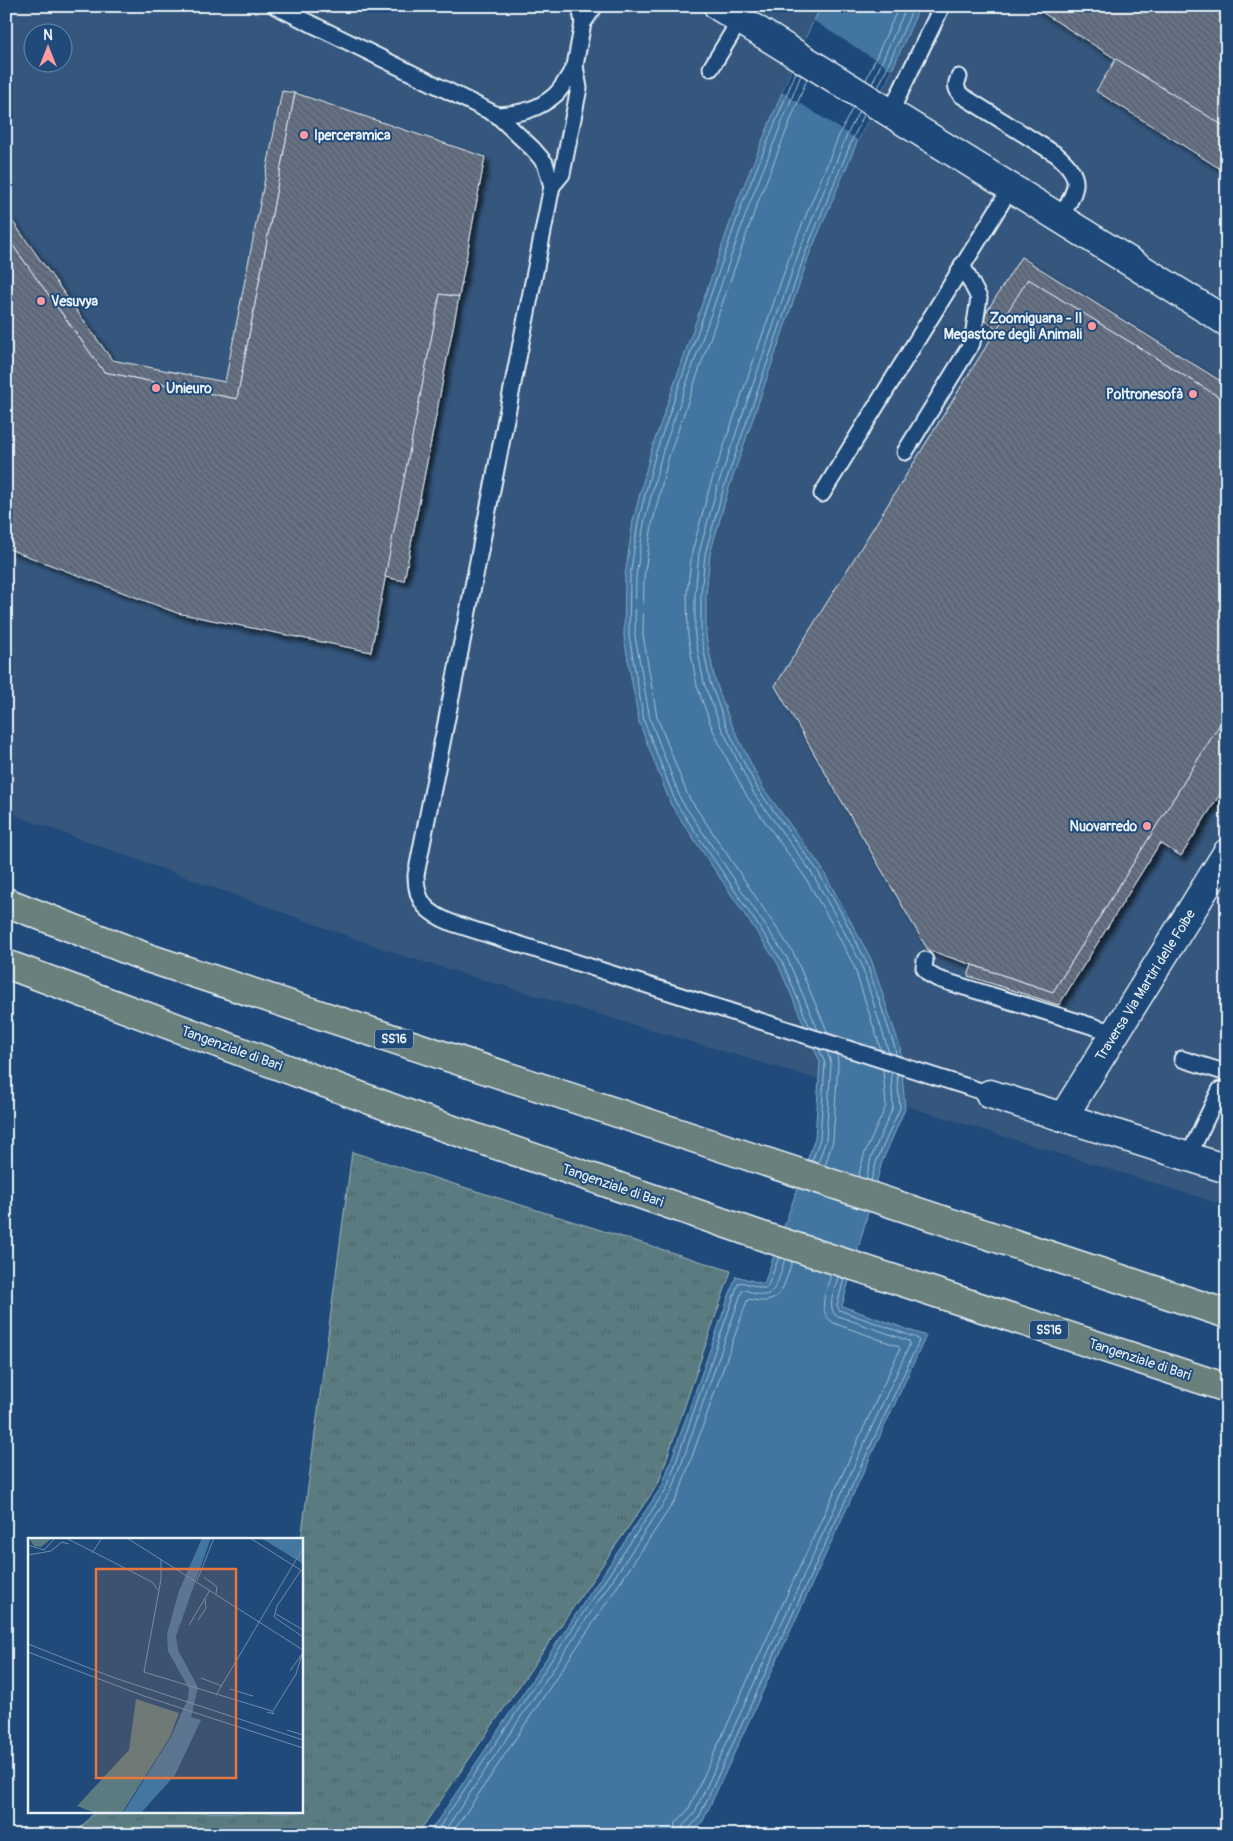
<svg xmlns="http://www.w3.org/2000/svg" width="1233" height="1841" viewBox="0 0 1233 1841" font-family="Pangolin,sans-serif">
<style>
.built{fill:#34567d;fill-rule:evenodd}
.grass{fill:url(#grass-tufts);stroke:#a1b6bc}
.water{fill:#4376a0;stroke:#85a7c3}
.pier{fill:#1f4a7a}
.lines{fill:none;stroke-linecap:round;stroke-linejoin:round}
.shore{stroke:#a6c0d5;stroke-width:1}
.building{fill:url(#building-back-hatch);stroke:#e8f1f8;filter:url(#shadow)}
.service-casing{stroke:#e8f1f8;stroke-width:19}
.minor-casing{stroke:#e8f1f8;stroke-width:31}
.trunk-casing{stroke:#e8f1f8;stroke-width:31}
.service{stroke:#1f4a7a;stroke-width:15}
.minor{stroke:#1f4a7a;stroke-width:28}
.trunk{stroke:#6a807c;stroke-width:28}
.poi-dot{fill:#ff9aa2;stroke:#1f4a7a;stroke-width:2}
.labels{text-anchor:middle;stroke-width:4;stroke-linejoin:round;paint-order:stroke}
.shield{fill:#1f4a7a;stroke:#acbfd2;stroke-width:1}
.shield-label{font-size:12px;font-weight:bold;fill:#e8f1f8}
.poi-label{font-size:14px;font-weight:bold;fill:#e8f1f8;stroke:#1f4a7a;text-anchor:start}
.street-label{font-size:14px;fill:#e8f1f8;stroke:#1f4a7a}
.inset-road{fill:none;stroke:#6f8dac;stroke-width:1}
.view{fill:#e8773b;fill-opacity:0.15;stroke:#e8773b;stroke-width:2.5}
.inset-edge{fill:none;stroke:#e8f1f8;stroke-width:2.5}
</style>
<defs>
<pattern id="grass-tufts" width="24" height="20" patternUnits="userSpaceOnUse" patternTransform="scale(1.25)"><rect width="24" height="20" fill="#5a7b80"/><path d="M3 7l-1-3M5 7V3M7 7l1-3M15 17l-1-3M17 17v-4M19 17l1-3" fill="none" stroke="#516468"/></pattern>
<pattern id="building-back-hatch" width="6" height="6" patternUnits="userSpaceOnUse" patternTransform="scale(1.25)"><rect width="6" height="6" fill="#667285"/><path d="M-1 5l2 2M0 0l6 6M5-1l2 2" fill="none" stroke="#565d68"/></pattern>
<filter id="shadow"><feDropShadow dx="4.5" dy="4.5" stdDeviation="2.5" flood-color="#0009"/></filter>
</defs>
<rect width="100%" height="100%" fill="#1f4a7a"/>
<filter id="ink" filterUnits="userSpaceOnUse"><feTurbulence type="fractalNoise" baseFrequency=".02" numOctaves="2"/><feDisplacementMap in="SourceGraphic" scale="10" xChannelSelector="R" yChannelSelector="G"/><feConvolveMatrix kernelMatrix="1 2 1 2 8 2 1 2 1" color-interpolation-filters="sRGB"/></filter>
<g filter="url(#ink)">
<path class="built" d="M6,6H1227V1206L907,1106L400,955L6,812ZM32,32H62V62H32Z"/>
<path class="grass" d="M352,1152L731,1271L658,1484L417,1835H74L95,1812H301V1540Z"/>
<path class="water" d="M821,6H920L892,70L858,140L810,253L728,491L710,554L706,595V636L715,680L730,721L763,788L821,867L871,959L900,1047L905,1109L882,1162L842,1306L926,1336L703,1821L690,1835H428L662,1486L736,1276L764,1284L815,1138L820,1062L778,964L671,805L639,722L624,637L625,576L633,521L651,451L738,200L797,56Z"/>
<path class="pier" d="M814,21L892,70L858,140L782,92L797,56Z"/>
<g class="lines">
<g class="shore">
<path d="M796,72L743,202L656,452L638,522L630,577L629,636L644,721L676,803L782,961L810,1028"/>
<path d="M801,75L749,205L662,454L644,523L636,577L635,636L650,719L681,800L787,958L818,1030"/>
<path d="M807,79L756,207L669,456L652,525L644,578L643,635L657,717L688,796L794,954L828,1033"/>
<path d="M866,80L899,6"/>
<path d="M872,84L907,6"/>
<path d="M878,88L914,6"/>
<path d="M853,107L840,133L793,247L710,486L692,552L687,594L688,636L697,686L712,728L728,761L748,798L805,877L831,922L854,966L881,1050"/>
<path d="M859,111L847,135L800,249L717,488L699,553L695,595V637L704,683L720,725L754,794L812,873L861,963L889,1053"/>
<path d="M864,115L853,138L806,251L723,490L705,554L701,595V636L710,682L725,723L740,755L759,791L817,870L843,916L866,961L895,1048L896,1055"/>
<path d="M812,1161L820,1139L825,1063L819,1049"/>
<path d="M818,1163L826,1140L831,1063L827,1051"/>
<path d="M825,1166L833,1140L838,1063L837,1054"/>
<path d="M858,1177L864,1155L886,1106L883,1069"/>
<path d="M866,1179L871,1158L893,1107L891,1072"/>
<path d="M871,1181L877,1160L900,1108L897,1074"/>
<path d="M434,1835L667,1488L738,1284L741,1282L762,1288H767L779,1257"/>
<path d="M442,1835L672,1491L742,1291L745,1290C751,1292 759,1296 765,1295C778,1293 781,1269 785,1259"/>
<path d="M451,1835L678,1496L747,1301L749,1299C782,1308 783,1287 792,1262"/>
<path d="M673,1835L675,1824L688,1810L900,1349L898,1346L836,1324C815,1314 826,1292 831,1274"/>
<path d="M681,1835L683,1826L694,1814L910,1344L909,1341L835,1315C827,1304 835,1289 838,1277"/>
<path d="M687,1835L688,1830L699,1817L919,1341L917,1338L839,1310L837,1305L844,1279"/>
</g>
</g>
<g class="building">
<path d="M1032,6H1227V128L1116,59Z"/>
<path d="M1116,59L1227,128V173L1096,91Z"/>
<path d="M282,91L295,93L237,399L104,372L6,236V217L11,219L112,360L225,382Z"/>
<path d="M295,93L485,157L459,297L440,294L371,652L177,613L6,548V236L104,372L237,399Z"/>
<path d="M1021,257L1227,385V402L1028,279L998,329L982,319Z"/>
<path d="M1028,279L1227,402V713L1053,992L928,950L775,686Z"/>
<path d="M440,294L459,297L404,581L385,577Z"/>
<path d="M1227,713V783L1181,856L1160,843L1059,1005L968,976L972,965L1053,992Z"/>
</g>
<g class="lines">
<defs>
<g id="service">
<path d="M275,6L497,115L533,149L545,163L552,186L416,875C416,903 427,913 452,923L990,1094"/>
<path d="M580,6L583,23"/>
<path d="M711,68L740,20"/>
<path d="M959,77C955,85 956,89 961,95L1057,155C1086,180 1075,190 1060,219"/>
<path d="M890,113L942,6"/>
<path d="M497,115C519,114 538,110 555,95C563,88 569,75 575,66"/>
<path d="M552,186L562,174L579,88L575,66L579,44L583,23L595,6"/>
<path d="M905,452L972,343L979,298L962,265"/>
<path d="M822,494L1010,189"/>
<path d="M925,960L924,968L929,974L938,979L1115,1033"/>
<path d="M1182,1059L1227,1073"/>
<path d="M1188,1157L1220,1090"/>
</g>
<g id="minor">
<path d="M718,6L1227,322"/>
<path d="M990,1094L1227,1169"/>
<path d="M1063,1117L1227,853"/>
</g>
<g id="trunk">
<path d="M6,902L148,958L1227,1314"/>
<path d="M6,964L424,1120L762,1236L1227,1388"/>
</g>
</defs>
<use href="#service" class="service-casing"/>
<use href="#minor" class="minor-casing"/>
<use href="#trunk" class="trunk-casing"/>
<use href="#service" class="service"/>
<use href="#minor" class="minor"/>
<use href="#trunk" class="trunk"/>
</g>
</g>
<g class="poi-dot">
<circle cx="304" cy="135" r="5"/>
<circle cx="41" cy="301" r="5"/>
<circle cx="1092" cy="326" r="5"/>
<circle cx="156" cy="388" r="5"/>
<circle cx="1193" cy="394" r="5"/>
<circle cx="1147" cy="826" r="5"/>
</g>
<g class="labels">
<g class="shield">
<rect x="375" y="1029.5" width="38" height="19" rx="4"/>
<rect x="1030" y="1320.5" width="38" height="19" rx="4"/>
</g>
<g class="shield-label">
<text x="394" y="1043">SS16</text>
<text x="1049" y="1334">SS16</text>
</g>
<g class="poi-label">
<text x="314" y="140">Iperceramica</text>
<text x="51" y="306">Vesuvya</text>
<text x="1082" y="323" text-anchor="end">Zoomiguana - Il<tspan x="1082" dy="16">Megastore degli Animali</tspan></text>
<text x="166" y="393">Unieuro</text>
<text x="1183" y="399" text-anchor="end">Poltronesofà</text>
<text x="1137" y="831" text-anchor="end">Nuovarredo</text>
</g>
<g class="street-label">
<text transform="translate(1145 985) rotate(-58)" y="5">Traversa Via Martiri delle Foibe</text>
<text transform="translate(232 1048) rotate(20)" y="5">Tangenziale di Bari</text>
<text transform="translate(613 1185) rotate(19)" y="5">Tangenziale di Bari</text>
<text transform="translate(1140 1359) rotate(18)" y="5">Tangenziale di Bari</text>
</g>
</g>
<g transform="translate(28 1538)">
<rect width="275" height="275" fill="#1f4a7a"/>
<path d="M1,0H24L13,9L6,8ZM108,161L151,175L142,199L94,275H67L49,268L101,212Z" fill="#5a7b80"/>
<path d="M174,0H183L148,98L150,112L170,149L163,179L173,182L147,237L113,275H95L143,199L160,160L161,151L140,113L139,96L151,53ZM233,0H275V26L272,24Z" fill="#4376a0"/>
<path class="inset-road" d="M38,0L124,44L130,52M99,0L275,112M222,0L274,33M0,7L16,12L27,0M64,15L74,0M0,17L23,13L34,4L41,6M133,21V41L116,134L244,173L246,176L239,174M273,32L249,68L246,79L275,99M176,39L189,49L188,56M169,43L186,0M248,76L275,92M170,82L178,70L177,61M161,87L182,52M0,106L84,139L275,202M0,114L116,158L275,210M262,133L274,116M173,140L194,148M202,151L225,158M188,157L275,10M245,173L268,136L275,113M259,192L275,197"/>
<path class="view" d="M68,31H208V240H68Z"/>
<rect width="275" height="275" class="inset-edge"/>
</g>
<rect width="1233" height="1841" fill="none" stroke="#1f4a7a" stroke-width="25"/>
<rect x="12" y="12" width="1208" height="1816" fill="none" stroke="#e8f1f8" stroke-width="2" filter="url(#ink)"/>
<g transform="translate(48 48)"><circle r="24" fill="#1f4a7a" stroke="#6f8dac"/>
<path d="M0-4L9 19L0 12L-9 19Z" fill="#ff9aa2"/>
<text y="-8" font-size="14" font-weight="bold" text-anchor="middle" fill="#e8f1f8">N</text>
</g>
</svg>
